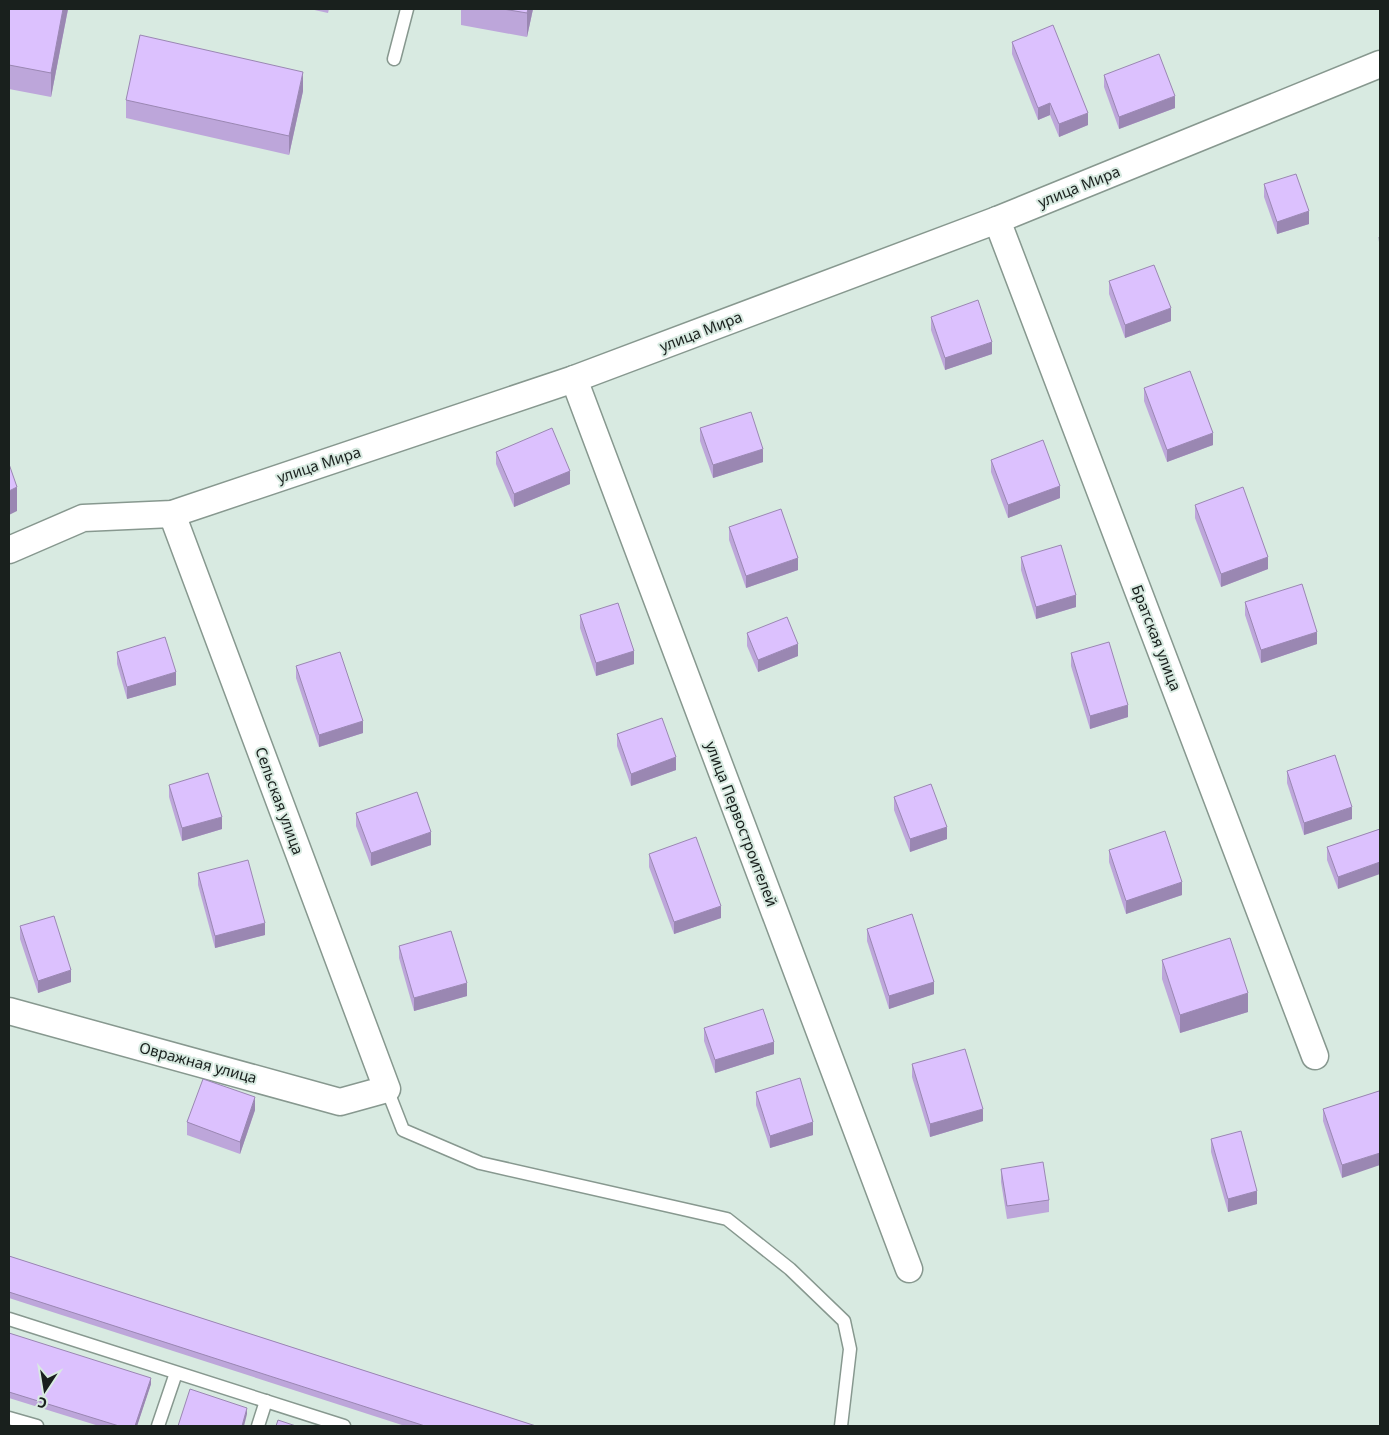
<svg xmlns="http://www.w3.org/2000/svg" width="1389" height="1435" viewBox="0 0 1389 1435" font-family="'Noto Sans',sans-serif">
<style>
.lines{fill:none;stroke-linecap:round;stroke-linejoin:round}
.lane-casing{stroke:#87988f;stroke-width:15}
.street-casing{stroke:#87988f;stroke-width:29}
.lane{stroke:#fff;stroke-width:12}
.street{stroke:#fff;stroke-width:26}
.wall{fill:#bda6da}
.shaded-wall{fill:#9a87b2}
.building{fill:#dcc1fe;stroke:#9a87b2}
.labels{text-anchor:middle;stroke-width:4;stroke-linejoin:round;paint-order:stroke}
.street-label{font-size:15px;fill:#19201d;stroke:#d8eae1}
</style>
<rect width="100%" height="100%" fill="#d8eae1"/>
<g class="lines">
<defs>
<g id="lane">
<path d="M394,59L407,9"/>
<path d="M387,1089L403,1130L480,1163L727,1219L790,1269L844,1321L850,1349L841,1426"/>
<path d="M9,1319L344,1426"/>
<path d="M9,1418L37,1426"/>
<path d="M158,1426L176,1373"/>
<path d="M258,1426L266,1401"/>
</g>
<g id="street">
<path d="M997,220L1315,1056"/>
<path d="M574,379L909,1269"/>
<path d="M9,550L83,518L172,514L574,379L997,220L1380,64"/>
<path d="M9,1011L340,1102L387,1089L172,514"/>
</g>
</defs>
<use href="#lane" class="lane-casing"/>
<use href="#street" class="street-casing"/>
<use href="#lane" class="lane"/>
<use href="#street" class="street"/>
</g>
<g class="wall">
<path d="M9,9H68L51,97L9,89Z"/>
<path d="M310,9H329L328,13Z"/>
<path d="M461,9H533L527,37L461,25Z"/>
<path d="M1012,42L1088,125L1059,137L1050,115L1038,120L1012,54Z"/>
<path d="M1104,75L1175,108L1119,129L1104,87Z"/>
<path d="M303,91L289,155L126,118V100Z"/>
<path d="M1264,184L1309,224L1277,234L1264,197Z"/>
<path d="M1380,236V260L1379,249V237Z"/>
<path d="M1109,281L1171,321L1125,338L1109,294Z"/>
<path d="M931,317L992,354L945,370L931,330Z"/>
<path d="M1144,388L1213,445L1167,462L1144,401Z"/>
<path d="M700,428L763,462L713,478L700,441Z"/>
<path d="M496,452L570,484L514,507L496,464Z"/>
<path d="M991,460L1060,498L1008,518L991,472Z"/>
<path d="M1195,505L1268,569L1221,587L1195,518Z"/>
<path d="M729,527L798,570L746,588L729,540Z"/>
<path d="M1021,557L1076,607L1036,619L1021,570Z"/>
<path d="M1245,602L1317,644L1261,663L1245,615Z"/>
<path d="M580,615L634,664L596,676L580,628Z"/>
<path d="M747,633L798,656L758,672L747,646Z"/>
<path d="M117,652L176,685L127,699L117,664Z"/>
<path d="M1071,653L1128,717L1090,729L1071,666Z"/>
<path d="M296,666L363,733L319,747L296,678Z"/>
<path d="M617,734L676,770L631,786L617,746Z"/>
<path d="M1287,771L1352,819L1304,835L1287,783Z"/>
<path d="M169,785L222,829L182,841L169,797Z"/>
<path d="M894,797L947,839L910,852L894,810Z"/>
<path d="M356,813L431,845L371,866L356,826Z"/>
<path d="M1380,829L1338,889L1327,860V847Z"/>
<path d="M1109,850L1182,895L1126,914L1109,862Z"/>
<path d="M649,854L721,918L674,934L649,867Z"/>
<path d="M198,873L265,935L215,948L198,885Z"/>
<path d="M20,926L71,982L38,993L20,939Z"/>
<path d="M867,929L934,994L889,1009L867,941Z"/>
<path d="M399,946L467,996L414,1011L399,958Z"/>
<path d="M1162,960L1248,1012L1180,1033L1162,979Z"/>
<path d="M704,1028L774,1054L715,1073L704,1041Z"/>
<path d="M912,1064L983,1121L930,1137L912,1077Z"/>
<path d="M1379,1091L1342,1178L1323,1121V1109Z"/>
<path d="M756,1092L813,1135L770,1148L756,1105Z"/>
<path d="M255,1110L240,1154L187,1135V1122Z"/>
<path d="M1211,1139L1257,1204L1228,1212L1211,1152Z"/>
<path d="M1001,1169L1049,1200V1212L1007,1219L1001,1182Z"/>
<path d="M9,1256L536,1426H405L9,1298Z"/>
<path d="M9,1333L151,1384L137,1426H99L9,1398Z"/>
</g>
<g class="shaded-wall">
<path d="M63,9H68L51,97V73Z"/>
<path d="M528,9H533L527,37V13Z"/>
<path d="M303,72V91L289,155V136Z"/>
<path d="M1175,96V108L1119,129V117Z"/>
<path d="M1050,103V115L1038,120V108Z"/>
<path d="M1088,113V125L1059,137V124Z"/>
<path d="M1309,211V224L1277,234V222Z"/>
<path d="M1171,308V321L1125,338V325Z"/>
<path d="M992,342V354L945,370V358Z"/>
<path d="M1213,433V445L1167,462V450Z"/>
<path d="M763,449V462L713,478V465Z"/>
<path d="M570,471V484L514,507V494Z"/>
<path d="M1060,486V498L1008,518V505Z"/>
<path d="M17,487V511L9,515V491Z"/>
<path d="M1268,557V569L1221,587V574Z"/>
<path d="M798,558V570L746,588V576Z"/>
<path d="M1076,595V607L1036,619V607Z"/>
<path d="M1317,632V644L1261,663V650Z"/>
<path d="M798,644V656L758,672V660Z"/>
<path d="M634,651V664L596,676V663Z"/>
<path d="M176,672V685L127,699V687Z"/>
<path d="M1128,705V717L1090,729V716Z"/>
<path d="M363,721V733L319,747V735Z"/>
<path d="M676,757V770L631,786V774Z"/>
<path d="M1352,807V819L1304,835V823Z"/>
<path d="M222,817V829L182,841V828Z"/>
<path d="M947,827V839L910,852V839Z"/>
<path d="M431,832V845L371,866V853Z"/>
<path d="M1380,862V874L1338,889V877Z"/>
<path d="M1182,882V895L1126,914V901Z"/>
<path d="M721,906V918L674,934V922Z"/>
<path d="M265,923V935L215,948V936Z"/>
<path d="M71,970V982L38,993V981Z"/>
<path d="M934,982V994L889,1009V996Z"/>
<path d="M467,983V996L414,1011V998Z"/>
<path d="M1248,993V1012L1180,1033V1015Z"/>
<path d="M774,1042V1054L715,1073V1060Z"/>
<path d="M255,1097V1110L240,1154V1142Z"/>
<path d="M983,1109V1121L930,1137V1124Z"/>
<path d="M813,1122V1135L770,1148V1136Z"/>
<path d="M1380,1153V1165L1342,1178V1165Z"/>
<path d="M1257,1191V1204L1228,1212V1199Z"/>
<path d="M151,1378V1384L137,1426H135Z"/>
<path d="M247,1408V1414L244,1426H242Z"/>
</g>
<g class="building">
<path d="M9,9H63L51,73L9,65Z"/>
<path d="M503,9H528L527,13Z"/>
<path d="M1053,25L1088,113L1059,124L1050,103L1038,108L1012,42Z"/>
<path d="M140,35L303,72L289,136L126,100Z"/>
<path d="M1159,54L1175,96L1119,117L1104,75Z"/>
<path d="M1296,174L1309,211L1277,222L1264,184Z"/>
<path d="M1380,236V247L1379,237Z"/>
<path d="M1154,265L1171,308L1125,325L1109,281Z"/>
<path d="M978,300L992,342L945,358L931,317Z"/>
<path d="M1190,371L1213,433L1167,450L1144,388Z"/>
<path d="M751,412L763,449L713,465L700,428Z"/>
<path d="M552,428L570,471L514,494L496,452Z"/>
<path d="M1043,440L1060,486L1008,505L991,460Z"/>
<path d="M9,464L17,487L9,491Z"/>
<path d="M1243,487L1268,557L1221,574L1195,505Z"/>
<path d="M781,509L798,558L746,576L729,527Z"/>
<path d="M1061,545L1076,595L1036,607L1021,557Z"/>
<path d="M1302,584L1317,632L1261,650L1245,602Z"/>
<path d="M618,603L634,651L596,663L580,615Z"/>
<path d="M787,617L798,644L758,660L747,633Z"/>
<path d="M165,637L176,672L127,687L117,652Z"/>
<path d="M1109,642L1128,705L1090,716L1071,653Z"/>
<path d="M340,652L363,721L319,735L296,666Z"/>
<path d="M662,718L676,757L631,774L617,734Z"/>
<path d="M1335,755L1352,807L1304,823L1287,771Z"/>
<path d="M208,773L222,817L182,828L169,785Z"/>
<path d="M931,784L947,827L910,839L894,797Z"/>
<path d="M417,792L431,832L371,853L356,813Z"/>
<path d="M1380,829V862L1338,877L1327,847Z"/>
<path d="M1165,831L1182,882L1126,901L1109,850Z"/>
<path d="M696,837L721,906L674,922L649,854Z"/>
<path d="M248,860L265,923L215,936L198,873Z"/>
<path d="M912,914L934,982L889,996L867,929Z"/>
<path d="M54,916L71,970L38,981L20,926Z"/>
<path d="M451,931L467,983L414,998L399,946Z"/>
<path d="M1230,938L1248,993L1180,1015L1162,960Z"/>
<path d="M763,1009L774,1042L715,1060L704,1028Z"/>
<path d="M965,1049L983,1109L930,1124L912,1064Z"/>
<path d="M800,1078L813,1122L770,1136L756,1092Z"/>
<path d="M203,1079L255,1097L240,1142L187,1122Z"/>
<path d="M1379,1091L1380,1093V1153L1342,1165L1323,1109Z"/>
<path d="M1241,1131L1257,1191L1228,1199L1211,1139Z"/>
<path d="M1043,1162L1049,1200L1007,1206L1001,1169Z"/>
<path d="M9,1256L536,1426H425L9,1292Z"/>
<path d="M9,1333L151,1378L135,1426H119L9,1392Z"/>
<path d="M190,1389L247,1408L242,1426H178Z"/>
<path d="M278,1420L296,1426H276Z"/>
</g>
<g class="labels">
<g class="street-label">
<text transform="translate(1079 187) rotate(-22)" y="5">улица Мира</text>
<text transform="translate(701 332) rotate(-21)" y="5">улица Мира</text>
<text transform="translate(319 465) rotate(-18)" y="5">улица Мира</text>
<text transform="translate(1156 638) rotate(69)" y="5">Братская улица</text>
<text transform="translate(279 801) rotate(70)" y="5">Сельская улица</text>
<text transform="translate(741 824) rotate(69)" y="5">улица Первостроителей</text>
<text transform="translate(198 1063) rotate(15)" y="5">Овражная улица</text>
</g>
</g>
<rect width="1389" height="1435" fill="none" stroke="#19201d" stroke-width="20"/>
<g transform="translate(45 1390) rotate(192)" stroke="#d8eae1" stroke-width="4" paint-order="stroke">
<path d="M0-4L9 19L0 12L-9 19Z" fill="#19201d"/>
<text y="-8" font-size="14" font-weight="bold" text-anchor="middle" fill="#19201d">С</text>
</g>
</svg>
